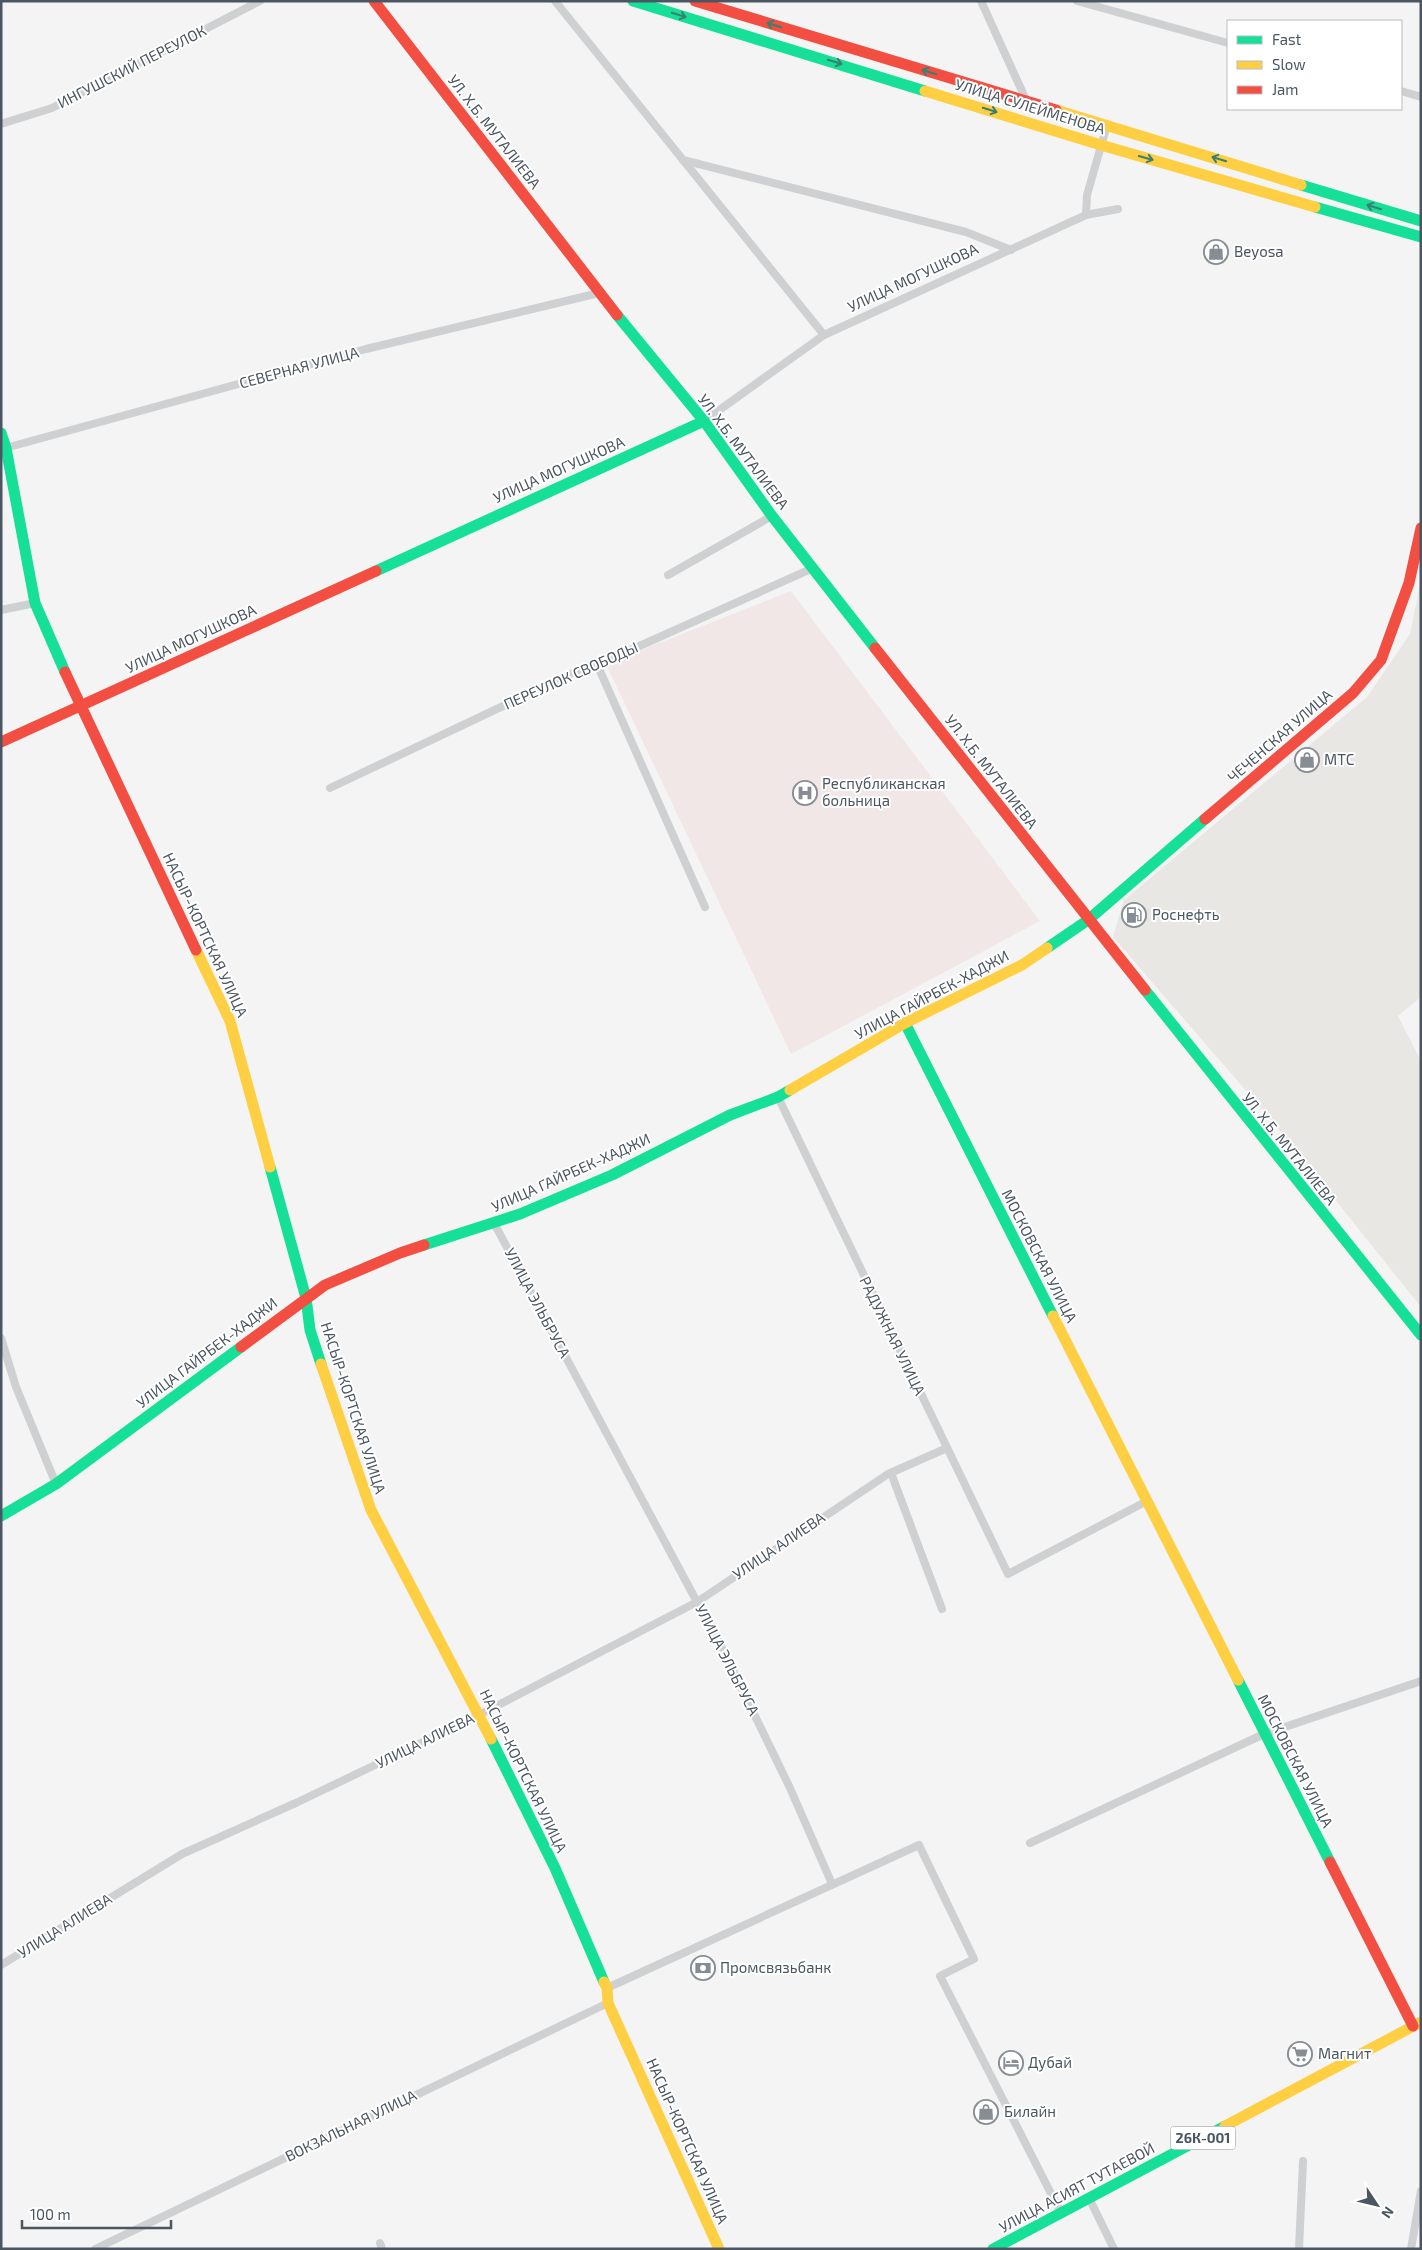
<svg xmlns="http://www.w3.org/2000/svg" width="1422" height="2250" viewBox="0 0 1422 2250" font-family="'Exo 2',sans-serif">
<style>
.commercial{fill:#e8e7e3}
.medical{fill:#f1e7e6}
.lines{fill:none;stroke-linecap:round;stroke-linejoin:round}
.street{stroke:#ced0d2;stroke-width:8}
.fast{stroke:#16e098;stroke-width:11}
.slow{stroke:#ffcf43;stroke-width:11}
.jam{stroke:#f24e42;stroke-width:11}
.oneway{stroke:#3a7f72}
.labels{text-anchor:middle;stroke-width:4;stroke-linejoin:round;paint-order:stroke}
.shield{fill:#fff;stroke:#808990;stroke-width:1}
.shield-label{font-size:14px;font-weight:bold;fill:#4a5661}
.street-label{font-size:15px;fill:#4a5661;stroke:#fff}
.poi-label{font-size:15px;fill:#4a5661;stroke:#fff;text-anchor:start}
</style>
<rect width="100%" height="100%" fill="#f4f4f4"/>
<path class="commercial" d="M1421,579V997L1398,1016L1421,1061V1307L1268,1116L1113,937L1124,900L1367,697L1410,634Z"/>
<path class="medical" d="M791,591L1040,921L791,1054L606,664Z"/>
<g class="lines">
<g class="street">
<path d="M555,1L824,335"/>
<path d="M981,1L1027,102"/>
<path d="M1077,1L1228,43"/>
<path d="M1401,91L1421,97"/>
<path d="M1,124L52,108L260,1"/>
<path d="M683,160L966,232L1011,250"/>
<path d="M1086,215L1087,195L1107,125"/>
<path d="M704,421L824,335L1086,215L1118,209"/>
<path d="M2,449L366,349L599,293"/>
<path d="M668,575L772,516"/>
<path d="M1,610L35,603"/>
<path d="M596,662L705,907"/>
<path d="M330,788L596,662L635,648L813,568"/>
<path d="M778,1097L1008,1574L1147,1501"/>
<path d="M494,1223L697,1602L707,1617L790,1788L832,1884"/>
<path d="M1,1338L16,1387L56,1484"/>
<path d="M891,1473L942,1609"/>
<path d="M1030,1843L1264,1734L1421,1681"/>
<path d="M1,1965L182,1854L298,1802L479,1715L697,1602L888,1474L947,1448"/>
<path d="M607,1988L919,1845L974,1959L940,1976L1061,2213"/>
<path d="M1089,2198L1114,2249"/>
<path d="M380,2243L382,2249"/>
<path d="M95,2249L608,2003"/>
<path d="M1299,2249L1303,2161"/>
<path d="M1411,2249L1421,2191"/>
</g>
<g class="fast">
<path d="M633,1L925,91"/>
<path d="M1301,185L1421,221"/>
<path d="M1315,207L1421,237"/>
<path d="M617,315L704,421L772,516L875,648"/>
<path d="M1,433L6,448L35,603L65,672"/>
<path d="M376,571L704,421"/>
<path d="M1047,948L1088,920L1205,819"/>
<path d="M1145,990L1421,1335"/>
<path d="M905,1023L1053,1316"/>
<path d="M270,1167L306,1298L310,1330L321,1364"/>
<path d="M424,1245L520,1214L612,1175L730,1115L778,1097L790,1090"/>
<path d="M1,1516L56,1484L241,1347"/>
<path d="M1238,1680L1330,1862"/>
<path d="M491,1739L555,1868L604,1982"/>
<path d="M993,2249L1225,2126"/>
</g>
<g class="slow">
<path d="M925,91L1101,145L1315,207"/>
<path d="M1056,110L1301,185"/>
<path d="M196,950L230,1021L270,1167"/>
<path d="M790,1090L905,1023L1022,965L1047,948"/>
<path d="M1053,1316L1238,1680"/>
<path d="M321,1364L371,1510L491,1739"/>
<path d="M604,1982L607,1988L608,2003L719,2249"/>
<path d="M1225,2126L1421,2022"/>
</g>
<g class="jam">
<path d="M374,1L617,315"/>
<path d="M695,1L1056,110"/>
<path d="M875,648L1145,990"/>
<path d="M65,672L196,950"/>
<path d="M1,742L376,571"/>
<path d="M1205,819L1353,693L1381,660L1409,583L1421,528"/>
<path d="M241,1347L325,1285L400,1253L424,1245"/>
<path d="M1330,1862L1413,2026"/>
</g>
</g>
<defs><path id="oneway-shaft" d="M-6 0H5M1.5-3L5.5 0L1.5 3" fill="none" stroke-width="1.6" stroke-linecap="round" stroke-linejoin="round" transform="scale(1.25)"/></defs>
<g class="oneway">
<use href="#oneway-shaft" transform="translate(679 15) rotate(17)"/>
<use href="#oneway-shaft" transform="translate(774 25) rotate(-163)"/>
<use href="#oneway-shaft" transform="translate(835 62) rotate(17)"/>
<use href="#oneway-shaft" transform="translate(929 72) rotate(-163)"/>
<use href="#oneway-shaft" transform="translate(990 110) rotate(17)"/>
<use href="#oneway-shaft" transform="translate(1146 158) rotate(16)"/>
<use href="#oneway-shaft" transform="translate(1219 159) rotate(-163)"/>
<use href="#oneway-shaft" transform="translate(1374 207) rotate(-163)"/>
</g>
<defs>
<symbol id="shop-ring" viewBox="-11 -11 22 22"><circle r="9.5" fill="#fff" stroke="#868d94" stroke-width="1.5"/><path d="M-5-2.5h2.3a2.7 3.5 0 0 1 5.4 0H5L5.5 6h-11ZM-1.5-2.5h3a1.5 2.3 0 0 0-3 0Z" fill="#868d94"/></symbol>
<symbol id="hospital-ring" viewBox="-11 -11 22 22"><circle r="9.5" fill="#fff" stroke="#868d94" stroke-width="1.5"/><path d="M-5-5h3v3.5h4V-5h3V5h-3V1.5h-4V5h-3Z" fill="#868d94"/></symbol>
<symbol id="fuel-ring" viewBox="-11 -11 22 22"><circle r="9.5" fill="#fff" stroke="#868d94" stroke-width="1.5"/><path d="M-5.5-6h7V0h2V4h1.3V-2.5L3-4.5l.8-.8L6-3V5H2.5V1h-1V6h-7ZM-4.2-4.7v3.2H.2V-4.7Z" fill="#868d94"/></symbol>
<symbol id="bank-ring" viewBox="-11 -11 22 22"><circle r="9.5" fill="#fff" stroke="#868d94" stroke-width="1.5"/><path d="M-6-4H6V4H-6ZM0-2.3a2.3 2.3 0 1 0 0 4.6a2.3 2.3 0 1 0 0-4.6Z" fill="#868d94"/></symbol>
<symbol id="supermarket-ring" viewBox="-11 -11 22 22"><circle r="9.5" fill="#fff" stroke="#868d94" stroke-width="1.5"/><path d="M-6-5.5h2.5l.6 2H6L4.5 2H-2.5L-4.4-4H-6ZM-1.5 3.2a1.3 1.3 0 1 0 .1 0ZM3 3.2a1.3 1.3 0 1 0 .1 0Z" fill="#868d94"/></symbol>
<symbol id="hotel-ring" viewBox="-11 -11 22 22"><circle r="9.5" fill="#fff" stroke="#868d94" stroke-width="1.5"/><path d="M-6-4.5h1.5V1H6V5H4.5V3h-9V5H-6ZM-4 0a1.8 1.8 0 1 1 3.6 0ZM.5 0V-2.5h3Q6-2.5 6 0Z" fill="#868d94"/></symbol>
</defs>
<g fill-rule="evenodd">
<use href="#shop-ring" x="1202" y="238" width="28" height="28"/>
<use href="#shop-ring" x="1293" y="746" width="28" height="28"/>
<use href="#hospital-ring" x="791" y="779" width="28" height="28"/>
<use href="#fuel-ring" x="1120" y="901" width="28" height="28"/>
<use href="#bank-ring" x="689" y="1954" width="28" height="28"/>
<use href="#supermarket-ring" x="1286" y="2040" width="28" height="28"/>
<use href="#hotel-ring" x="997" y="2049" width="28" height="28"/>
<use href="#shop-ring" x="972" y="2098" width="28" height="28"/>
</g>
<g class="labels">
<rect class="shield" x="1170.5" y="2126.5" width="65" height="23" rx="4"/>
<g class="shield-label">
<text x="1203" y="2143">26К-001</text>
</g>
<g class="street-label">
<text transform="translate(132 67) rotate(-27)" y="5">ИНГУШСКИЙ ПЕРЕУЛОК</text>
<text transform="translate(1030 107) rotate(17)" y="5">УЛИЦА СУЛЕЙМЕНОВА</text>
<text transform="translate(494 132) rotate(52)" y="5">УЛ. Х.Б. МУТАЛИЕВА</text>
<text transform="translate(913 278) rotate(-25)" y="5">УЛИЦА МОГУШКОВА</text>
<text transform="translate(299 368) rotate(-15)" y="5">СЕВЕРНАЯ УЛИЦА</text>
<text transform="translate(743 452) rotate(53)" y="5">УЛ. Х.Б. МУТАЛИЕВА</text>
<text transform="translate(559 470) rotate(-24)" y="5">УЛИЦА МОГУШКОВА</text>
<text transform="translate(191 639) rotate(-25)" y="5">УЛИЦА МОГУШКОВА</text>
<text transform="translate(571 676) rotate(-24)" y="5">ПЕРЕУЛОК СВОБОДЫ</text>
<text transform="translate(1280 736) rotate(-41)" y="5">ЧЕЧЕНСКАЯ УЛИЦА</text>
<text transform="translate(991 772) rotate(52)" y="5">УЛ. Х.Б. МУТАЛИЕВА</text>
<text transform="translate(205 935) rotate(65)" y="5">НАСЫР-КОРТСКАЯ УЛИЦА</text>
<text transform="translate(932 995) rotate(-28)" y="5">УЛИЦА ГАЙРБЕК-ХАДЖИ</text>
<text transform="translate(1289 1149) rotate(51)" y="5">УЛ. Х.Б. МУТАЛИЕВА</text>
<text transform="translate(571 1173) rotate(-24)" y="5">УЛИЦА ГАЙРБЕК-ХАДЖИ</text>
<text transform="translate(1039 1256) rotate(63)" y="5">МОСКОВСКАЯ УЛИЦА</text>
<text transform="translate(537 1303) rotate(62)" y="5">УЛИЦА ЭЛЬБРУСА</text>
<text transform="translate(892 1336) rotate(64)" y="5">РАДУЖНАЯ УЛИЦА</text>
<text transform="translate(207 1353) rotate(-37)" y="5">УЛИЦА ГАЙРБЕК-ХАДЖИ</text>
<text transform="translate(353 1408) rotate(72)" y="5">НАСЫР-КОРТСКАЯ УЛИЦА</text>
<text transform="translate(779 1546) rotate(-34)" y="5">УЛИЦА АЛИЕВА</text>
<text transform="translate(727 1660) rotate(63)" y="5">УЛИЦА ЭЛЬБРУСА</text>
<text transform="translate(425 1741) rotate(-26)" y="5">УЛИЦА АЛИЕВА</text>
<text transform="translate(1295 1761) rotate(63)" y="5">МОСКОВСКАЯ УЛИЦА</text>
<text transform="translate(523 1771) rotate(64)" y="5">НАСЫР-КОРТСКАЯ УЛИЦА</text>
<text transform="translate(65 1926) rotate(-32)" y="5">УЛИЦА АЛИЕВА</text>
<text transform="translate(351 2126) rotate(-26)" y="5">ВОКЗАЛЬНАЯ УЛИЦА</text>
<text transform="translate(687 2141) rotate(66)" y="5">НАСЫР-КОРТСКАЯ УЛИЦА</text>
<text transform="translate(1077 2188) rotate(-28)" y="5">УЛИЦА АСИЯТ ТУТАЕВОЙ</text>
</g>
<g class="poi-label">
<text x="1234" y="257">Beyosa</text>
<text x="1324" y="765">МТС</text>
<text x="822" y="789">Республиканская<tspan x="822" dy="17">больница</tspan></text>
<text x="1152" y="920">Роснефть</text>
<text x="720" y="1973">Промсвязьбанк</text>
<text x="1318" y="2059">Магнит</text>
<text x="1028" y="2068">Дубай</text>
<text x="1004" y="2117">Билайн</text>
</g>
</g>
<rect width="1422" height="2250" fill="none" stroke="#4a5661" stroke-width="5"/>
<rect x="1227" y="20" width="175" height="90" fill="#ffffff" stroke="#b7bbc0"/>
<rect x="1237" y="36" width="25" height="8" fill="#16e098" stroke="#b7bbc0"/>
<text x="1272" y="45" font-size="15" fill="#4a5661">Fast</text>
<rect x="1237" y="61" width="25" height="8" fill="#ffcf43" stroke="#b7bbc0"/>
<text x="1272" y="70" font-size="15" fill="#4a5661">Slow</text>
<rect x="1237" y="86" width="25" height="8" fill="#f24e42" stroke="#b7bbc0"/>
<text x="1272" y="95" font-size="15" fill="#4a5661">Jam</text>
<g transform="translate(1377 2205) rotate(125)" stroke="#ffffff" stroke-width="4" paint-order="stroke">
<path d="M0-4L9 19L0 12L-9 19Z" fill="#4a5661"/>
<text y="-8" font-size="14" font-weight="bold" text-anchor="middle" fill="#4a5661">N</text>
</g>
<path d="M22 2220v8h149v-8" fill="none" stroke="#4a5661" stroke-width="2.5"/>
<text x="30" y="2220" font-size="15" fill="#4a5661" stroke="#ffffff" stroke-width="4" paint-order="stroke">100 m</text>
</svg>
